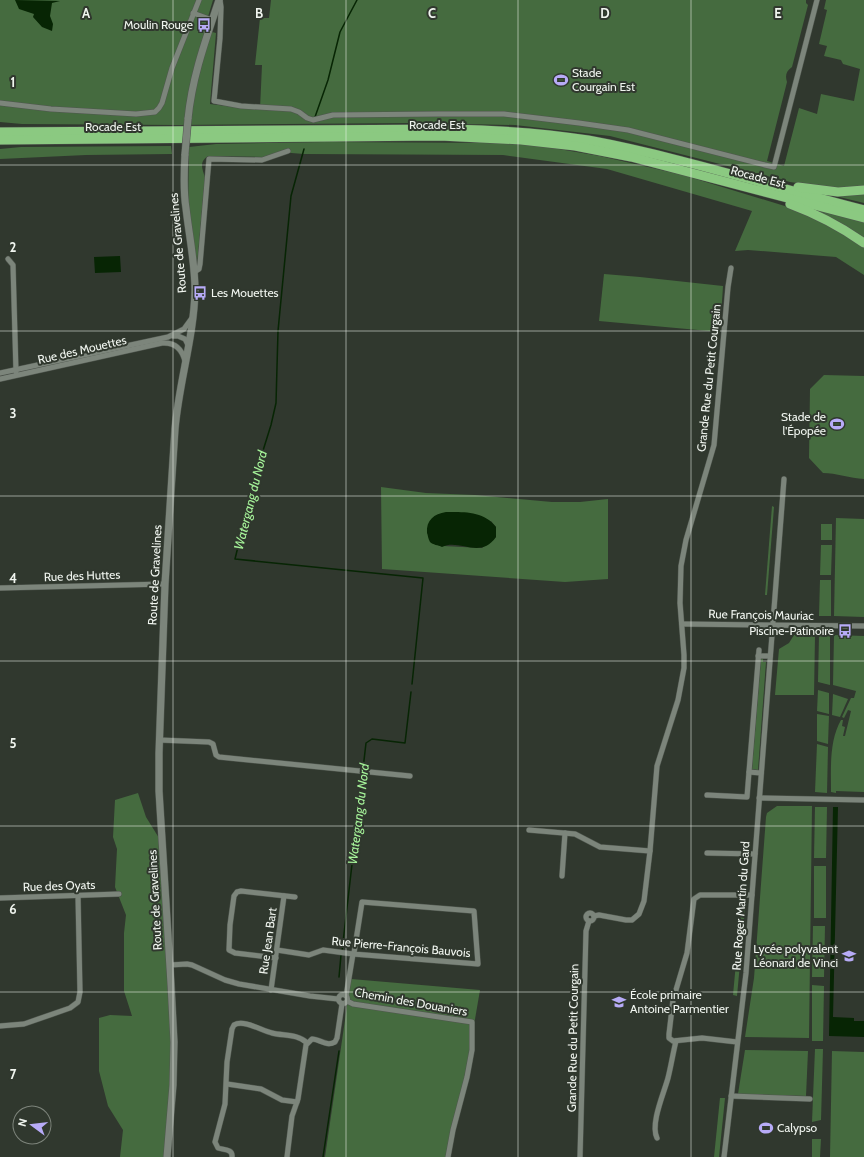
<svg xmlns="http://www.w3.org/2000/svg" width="864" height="1157" viewBox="0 0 864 1157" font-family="Cabin,sans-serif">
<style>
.green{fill:#456b3f;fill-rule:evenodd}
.water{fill:#072504}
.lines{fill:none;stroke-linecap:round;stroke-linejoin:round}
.stream{stroke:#072504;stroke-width:1.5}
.street-casing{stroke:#50574f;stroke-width:6}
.secondary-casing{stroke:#50574f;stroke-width:8}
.highway-casing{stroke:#50574f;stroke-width:10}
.street{stroke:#7c857b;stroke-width:5}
.secondary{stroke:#7c857b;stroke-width:7}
.highway{stroke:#8bc981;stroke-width:9}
.secondary-bridge-casing{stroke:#50574f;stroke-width:8;stroke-linecap:butt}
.secondary-bridge{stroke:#7c857b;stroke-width:7}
.grid{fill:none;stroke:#f0f5ef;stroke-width:1;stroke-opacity:0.55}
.labels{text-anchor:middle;stroke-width:4;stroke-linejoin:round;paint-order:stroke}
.poi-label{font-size:12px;fill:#f0f5ef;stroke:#30382e;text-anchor:end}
.street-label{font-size:12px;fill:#f0f5ef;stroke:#30382e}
.water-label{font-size:13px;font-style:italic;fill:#a6f49a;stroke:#30382e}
.grid-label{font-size:13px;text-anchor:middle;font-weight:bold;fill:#f0f5ef;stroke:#30382e;stroke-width:4;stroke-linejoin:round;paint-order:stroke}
</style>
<rect width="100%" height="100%" fill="#30382e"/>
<g class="green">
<path d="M0,0H213L204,30L216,33L210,104L243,108L260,109L262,65H255L260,18H269L271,0H806V3L808,5L792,67C786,71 785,76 787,82L767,161L784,166L799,108L817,114L821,94L854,101L860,69L843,64L841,60L824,56L827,46L819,44L827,10L824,9L826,0H864V203L823,193L817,186L790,182L610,136L515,125L415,123L178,125L22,124L0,122Z"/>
<path d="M324,142L507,143L547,147L600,156L683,175L788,207L816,218L864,247V275L836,257L748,250L735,251L752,211L607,169L503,155L304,154L279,152L263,157L208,156C199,162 202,168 205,177L197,265L188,206L189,147L216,144Z"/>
<path d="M171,146L172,154L86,155L0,159V149L21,147Z"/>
<path d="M811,209L864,222V240Z"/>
<path d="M604,274L640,277L723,286L720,332L599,321Z"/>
<path d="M824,375L864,376V479C850,478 836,473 823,473L809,458L810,389Z"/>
<path d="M381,487L426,493L475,495L552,502H580L608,499V579L565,582L382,569ZM491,521L496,527V537L482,548L443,546Z"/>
<path d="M772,506L774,507L767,595H765Z"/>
<path d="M836,518L864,519V617L834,616Z"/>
<rect x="821" y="524" width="11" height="16"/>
<path d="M821,545H832L831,575H820Z"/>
<path d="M820,580H831V616H819Z"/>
<path d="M794,635L815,636L814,695H775L779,649L789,643Z"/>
<path d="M819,635H830V685L818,682Z"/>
<path d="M834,635L864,636V792L836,791V793L831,792C831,769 829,741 841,720H843L842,726L845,727L843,736H845L851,711L848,710L844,718L842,717L851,698H854L856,691L833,685Z"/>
<path d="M761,659H763V662H766L758,770L752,769Z"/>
<path d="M818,690L829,693V714L817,711Z"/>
<path d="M833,694L848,699L840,717L832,715Z"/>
<path d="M817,714L829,716L828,744L817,741Z"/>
<path d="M817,744L828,747L827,793L815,792Z"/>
<path d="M138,793L146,817L159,838L170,1026V1086L164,1157H120L123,1130L108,1106L99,1071V1018L110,1015L132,1016L124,991V933L126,915L115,887L117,849L113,837L115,800Z"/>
<path d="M777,806H812L809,1038L745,1037L754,978L766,817L767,813Z"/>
<path d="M815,807H827L826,858H814Z"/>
<rect x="814" y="866" width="12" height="52"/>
<path d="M742,898H746L737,996L733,995Z"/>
<path d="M813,926H825L824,977H812Z"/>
<path d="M351,979L480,990L467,1066L448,1157H325Z"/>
<path d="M812,985L824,986L823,1041H812Z"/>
<path d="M815,1049H823L821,1120L812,1122Z"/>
<path d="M745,1050L808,1051L806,1096L738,1094Z"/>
<path d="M832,1051L864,1052V1157H830Z"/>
<path d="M720,1098H725L719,1157H714Z"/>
<path d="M812,1139H821L820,1157H812Z"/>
</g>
<g class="water">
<path d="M15,0L60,1L52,3L50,16L53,24L52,31L42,27L33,17L34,14L19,9Z"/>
<path d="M120,256L121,272L95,273L94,257Z"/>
<path d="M446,512C464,512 484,511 496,527V537C480,560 459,538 442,547C438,545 433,545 430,542C428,539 428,535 427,533C426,520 434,514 446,512Z"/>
<path d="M833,807H838L833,1017L854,1018V1021H864V1037L829,1036Z"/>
</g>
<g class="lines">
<g class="stream">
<path d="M315,117L328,80L340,32L357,0"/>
<path d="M304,149L291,196L278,331L276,403L271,425L256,473L235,559L423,578L412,684"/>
<path d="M342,951L366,743L372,739L405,743L411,692"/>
<path d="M339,977L341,955"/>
<path d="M323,1157L339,1051"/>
</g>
<defs>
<g id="street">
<path d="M220,0L221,7L220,38L214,101L241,106L291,109L299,112L307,118L313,120L333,115L438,114H504L579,123L628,130L765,165L774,167L817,0"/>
<path d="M193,13L212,20"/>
<path d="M0,103L51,109L136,114L155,112L159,108L162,103L172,68L199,0"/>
<path d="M8,259L13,265L16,372"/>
<path d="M194,272L199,269L200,264L209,159L262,160L288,151"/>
<path d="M173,336H178L185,339L188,345"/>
<path d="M0,373L168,337L184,329L192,318"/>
<path d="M0,379L162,343C175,342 182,349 185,361"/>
<path d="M0,588L165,584"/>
<path d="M682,624L864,626"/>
<path d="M758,656H770"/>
<path d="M159,740L209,742L213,744L216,755L219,757L410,776"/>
<path d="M749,772L759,650"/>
<path d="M707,795L747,797L749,772L761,773"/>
<path d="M759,798L864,800"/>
<path d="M529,830L575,834L600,847L650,851"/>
<path d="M707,853L755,854"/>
<path d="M562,876L565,833"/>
<path d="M0,898L119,894"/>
<circle cx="590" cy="917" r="4"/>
<path d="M594,916L599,915L626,920H632L639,914L644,901L650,851L657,766L678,700L684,668V655L680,603L681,566L686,540L714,445L728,287L731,268"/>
<path d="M277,950L309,955L323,950L353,954L478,964L474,911L362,902L354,953L353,954L346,996"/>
<path d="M276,958L235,953L229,950L230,925L234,896L237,892L241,891L295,897"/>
<path d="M170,965L187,964L192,965L225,980L239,984L310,996L338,999"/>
<path d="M271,990L284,896"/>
<circle cx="343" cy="999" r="4.5"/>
<path d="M347,1001L353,1004L472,1022V1050L467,1077L453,1130L448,1157"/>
<path d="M0,1026L24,1024L70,1008L78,1002L80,992L78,896"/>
<path d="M737,1042L702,1038L673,1041L669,1038V1034L673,1000L687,953L694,899L700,895H752"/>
<path d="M227,1084L261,1089L282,1100L297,1102"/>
<path d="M731,1096L810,1099"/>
<path d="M657,1138C650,1124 664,1093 668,1078C671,1066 673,1053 676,1041"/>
<path d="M232,1157C233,1149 224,1150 218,1148L215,1142L225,1104L227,1062L232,1029L234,1025C244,1019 262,1031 272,1033C284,1036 298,1034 307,1043"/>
<path d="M287,1157L292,1116L298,1099L306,1045L312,1039C320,1039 326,1047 335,1042L337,1038L342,1004"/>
<path d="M580,1157L586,931L589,921"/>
<path d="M724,1157L746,973L784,479"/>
</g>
<g id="secondary">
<path d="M188,119C192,77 206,39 219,0"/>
<path d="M167,1157L173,1085L174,1042L171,984L159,791V753L165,584L175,429C179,382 194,337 195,290C195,263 189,235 186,208C183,190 184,172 185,154"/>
</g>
<g id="highway">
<path d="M0,132L452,129C497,130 543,133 588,140C680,157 773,187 864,210"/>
<path d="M0,140L440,136L521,140L575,146L631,157L864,218"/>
<path d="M798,187L838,192L864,190"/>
<path d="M790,204C817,214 840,226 864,243"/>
</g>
</defs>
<use href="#street" class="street-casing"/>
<use href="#secondary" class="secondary-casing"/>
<use href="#highway" class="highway-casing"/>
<use href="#street" class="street"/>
<use href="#secondary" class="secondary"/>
<use href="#highway" class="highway"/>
<defs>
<path id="secondary-bridge" d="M185,154L188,119"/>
</defs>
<use href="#secondary-bridge" class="secondary-bridge-casing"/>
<use href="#secondary-bridge" class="secondary-bridge"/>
</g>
<path class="grid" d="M173,0V1157M346,0V1157M518,0V1157M691,0V1157M0,165H864M0,331H864M0,496H864M0,661H864M0,826H864M0,992H864"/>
<defs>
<symbol id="bus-bare" viewBox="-9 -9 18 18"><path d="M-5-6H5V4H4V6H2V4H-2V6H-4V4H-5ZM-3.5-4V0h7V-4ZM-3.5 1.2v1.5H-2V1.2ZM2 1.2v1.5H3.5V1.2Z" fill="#b7abf7" stroke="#30382e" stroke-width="2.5" paint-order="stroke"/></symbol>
<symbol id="stadium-bare" viewBox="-9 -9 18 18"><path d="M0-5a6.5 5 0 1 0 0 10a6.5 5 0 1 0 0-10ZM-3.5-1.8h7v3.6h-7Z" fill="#b7abf7" stroke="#30382e" stroke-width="2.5" paint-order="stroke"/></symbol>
<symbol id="school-bare" viewBox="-9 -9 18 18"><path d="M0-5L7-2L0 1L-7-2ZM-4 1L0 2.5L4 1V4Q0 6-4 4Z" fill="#b7abf7" stroke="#30382e" stroke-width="2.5" paint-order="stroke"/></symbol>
</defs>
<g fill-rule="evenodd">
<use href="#bus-bare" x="194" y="15" width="20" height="20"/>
<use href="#stadium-bare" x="551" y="70" width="20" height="20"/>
<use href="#bus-bare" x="190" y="283" width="20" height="20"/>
<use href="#stadium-bare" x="827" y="414" width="20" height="20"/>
<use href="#bus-bare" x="835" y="621" width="20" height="20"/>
<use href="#school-bare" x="839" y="946" width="20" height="20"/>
<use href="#school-bare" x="609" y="992" width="20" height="20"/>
<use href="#stadium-bare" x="756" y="1118" width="20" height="20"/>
</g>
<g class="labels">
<g class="poi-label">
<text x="193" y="29">Moulin Rouge</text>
<text x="572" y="77" text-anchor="start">Stade<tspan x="572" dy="14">Courgain Est</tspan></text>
<text x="211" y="297" text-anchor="start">Les Mouettes</text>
<text x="826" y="421">Stade de<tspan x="826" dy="14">l'Épopée</tspan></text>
<text x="834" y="635">Piscine-Patinoire</text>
<text x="838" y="953">Lycée polyvalent<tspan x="838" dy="14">Léonard de Vinci</tspan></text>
<text x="630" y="999" text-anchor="start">École primaire<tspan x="630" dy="14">Antoine Parmentier</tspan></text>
<text x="777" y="1132" text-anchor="start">Calypso</text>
</g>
<g class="street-label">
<text x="437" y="129">Rocade Est</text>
<text x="113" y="131">Rocade Est</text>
<text transform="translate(758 177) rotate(15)" y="4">Rocade Est</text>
<text transform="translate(178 243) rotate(-95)" y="4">Route de Gravelines</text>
<text transform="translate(82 350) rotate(-13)" y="4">Rue des Mouettes</text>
<text transform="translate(709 378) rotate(-84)" y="4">Grande Rue du Petit Courgain</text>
<text transform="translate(155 575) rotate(-87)" y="4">Route de Gravelines</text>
<text transform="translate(82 576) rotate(-2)" y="4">Rue des Huttes</text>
<text transform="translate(761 615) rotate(1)" y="4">Rue François Mauriac</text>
<text transform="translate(59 886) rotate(-2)" y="4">Rue des Oyats</text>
<text transform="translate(155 900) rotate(-93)" y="4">Route de Gravelines</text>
<text transform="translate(741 906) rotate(-86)" y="4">Rue Roger Martin du Gard</text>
<text transform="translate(268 941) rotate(-82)" y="4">Rue Jean Bart</text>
<text transform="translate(401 947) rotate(5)" y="4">Rue Pierre-François Bauvois</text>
<text transform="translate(411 1002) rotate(10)" y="4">Chemin des Douaniers</text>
<text transform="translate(573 1038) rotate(-89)" y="4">Grande Rue du Petit Courgain</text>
</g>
<g class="water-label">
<text transform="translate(250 500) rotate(-76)" y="5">Watergang du Nord</text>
<text transform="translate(358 814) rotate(-83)" y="5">Watergang du Nord</text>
</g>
</g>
<g class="grid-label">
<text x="86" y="18">A</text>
<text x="259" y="18">B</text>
<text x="432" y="18">C</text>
<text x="605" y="18">D</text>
<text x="778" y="18">E</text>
<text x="13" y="87">1</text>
<text x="13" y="252">2</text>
<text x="13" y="418">3</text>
<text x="13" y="583">4</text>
<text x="13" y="748">5</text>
<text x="13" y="914">6</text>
<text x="13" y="1079">7</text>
</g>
<g transform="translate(32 1125) rotate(285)"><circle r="19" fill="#30382e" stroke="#7d847b"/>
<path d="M0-3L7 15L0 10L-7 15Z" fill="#b7abf7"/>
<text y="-6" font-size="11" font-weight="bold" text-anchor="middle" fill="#f0f5ef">N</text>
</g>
</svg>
